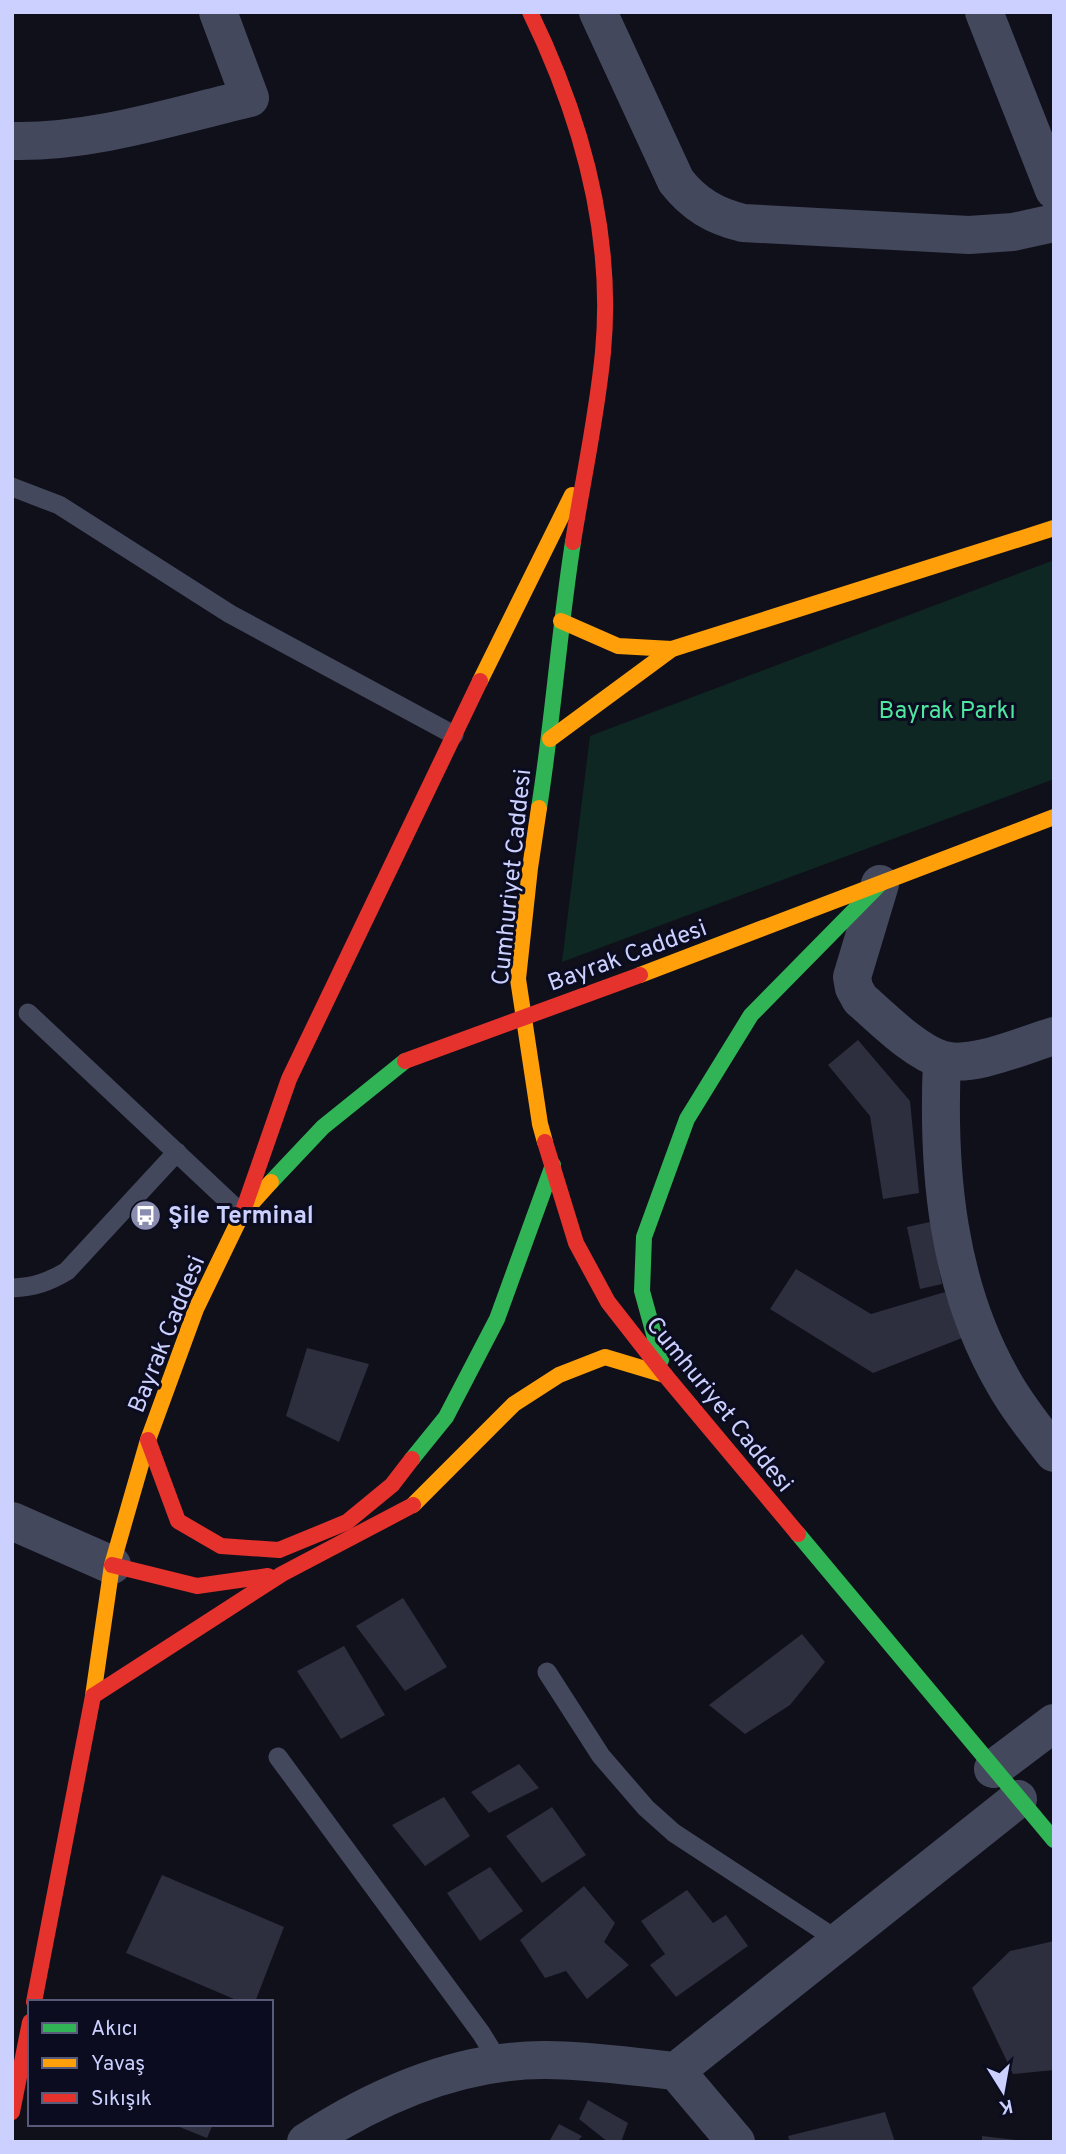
<svg xmlns="http://www.w3.org/2000/svg" width="1066" height="2154" viewBox="0 0 1066 2154" font-family="Overpass,sans-serif">
<style>
.green{fill:#0e2722}
.building{fill:#2d2e3e}
.lines{fill:none;stroke-linecap:round;stroke-linejoin:round}
.lane{stroke:#44485c;stroke-width:19}
.street{stroke:#44485c;stroke-width:38}
.fast{stroke:#30b455;stroke-width:16}
.slow{stroke:#ff9f0a;stroke-width:16}
.jam{stroke:#e5322d;stroke-width:16}
.jam-bridge{stroke:#e5322d;stroke-width:16}
.labels{text-anchor:middle;stroke-width:6;stroke-linejoin:round;paint-order:stroke}
.park-label{font-size:24px;fill:#4fe6a0;stroke:#0b0c20}
.street-label{font-size:24px;fill:#cbd0ff;stroke:#0b0c20}
.poi-label{font-size:24px;font-weight:bold;fill:#cbd0ff;stroke:#0b0c20;text-anchor:start}
</style>
<rect width="100%" height="100%" fill="#10101b"/>
<path class="green" d="M1054,560V779L562,962L590,736Z"/>
<g class="building">
<path d="M858,1040L910,1101L919,1193L883,1199L870,1116L828,1065Z"/>
<path d="M930,1222L942,1284L920,1289L907,1227Z"/>
<path d="M796,1269L871,1314L945,1292L962,1338L873,1373L770,1309Z"/>
<path d="M307,1348L369,1364L339,1442L286,1416Z"/>
<path d="M403,1598L447,1667L405,1691L356,1626Z"/>
<path d="M802,1634L825,1662L790,1705L745,1734L709,1705Z"/>
<path d="M344,1646L385,1715L341,1739L297,1671Z"/>
<path d="M519,1764L539,1788L489,1813L471,1792Z"/>
<path d="M444,1797L470,1836L425,1866L392,1825Z"/>
<path d="M552,1807L586,1855L542,1883L506,1836Z"/>
<path d="M490,1867L523,1911L480,1941L447,1893Z"/>
<path d="M162,1875L284,1927L255,2002H241L126,1953Z"/>
<path d="M584,1886L615,1923L604,1942L629,1965L587,1999L566,1971L545,1978L520,1940Z"/>
<path d="M687,1890L713,1923L726,1915L748,1946L676,1997L650,1965L665,1954L641,1921Z"/>
<path d="M1054,1941V2070L1013,2074L972,1988L1010,1951Z"/>
<path d="M588,2100L628,2123L621,2142H608L579,2119Z"/>
<path d="M885,2112L895,2142H790L788,2136Z"/>
<path d="M172,2124H213L207,2138Z"/>
<path d="M559,2124L582,2136L577,2142L550,2140Z"/>
<path d="M982,2136L1016,2140V2142H982Z"/>
</g>
<g class="lines">
<g class="lane">
<path d="M12,487L59,505L230,614L454,735"/>
<path d="M28,1013L242,1214"/>
<path d="M12,1288C34,1287 49,1282 67,1271L177,1152"/>
<path d="M547,1672L601,1756L646,1808L674,1833L839,1941"/>
<path d="M278,1757L481,2033L499,2062"/>
</g>
<g class="street">
<path d="M598,12L676,181C694,204 714,216 743,223L969,235L1013,232L1054,223"/>
<path d="M984,12L1054,190"/>
<path d="M12,141C92,143 173,116 250,98L218,12"/>
<path d="M880,884L852,977L854,988L860,999C882,1018 915,1052 943,1060C974,1068 1023,1045 1054,1036"/>
<path d="M942,1060C937,1171 947,1285 1004,1383C1018,1408 1036,1430 1054,1453"/>
<path d="M12,1521L112,1565"/>
<path d="M993,1769L1054,1723"/>
<path d="M676,2071L736,2142"/>
<path d="M306,2142C378,2095 460,2059 547,2060C590,2060 633,2067 676,2071L1018,1799"/>
</g>
<g class="fast">
<path d="M539,808C553,720 559,631 573,542"/>
<path d="M271,1182L323,1127L405,1061"/>
<path d="M661,1360L642,1291L644,1237L687,1119L751,1015L880,884"/>
<path d="M412,1459L446,1417L497,1319L553,1165"/>
<path d="M798,1534L1054,1840"/>
</g>
<g class="slow">
<path d="M561,621L618,646L672,649"/>
<path d="M480,681L572,495"/>
<path d="M550,739L672,649L1054,528"/>
<path d="M539,808L530,868L518,979L540,1124L545,1142"/>
<path d="M640,975L1054,817"/>
<path d="M413,1505L514,1404L559,1375L605,1357L665,1375"/>
<path d="M93,1696L112,1565L148,1440L196,1309L242,1214L271,1182"/>
</g>
<g class="jam">
<path d="M530,12C581,117 614,234 603,352C597,416 583,479 573,542"/>
<path d="M545,1142L576,1243L608,1302L665,1375L798,1534"/>
<path d="M242,1214L289,1079L480,681"/>
<path d="M148,1440L178,1521L221,1546L279,1550L347,1522L392,1485L412,1459"/>
<path d="M112,1565L197,1586L268,1576"/>
<path d="M93,1696L282,1574L413,1505"/>
<path d="M34,2002L93,1696"/>
<path d="M12,2112L30,2022"/>
</g>
<path class="jam-bridge" d="M405,1061L640,975"/>
</g>
<defs>
<symbol id="bus-disc" viewBox="-11 -11 22 22"><circle r="9.5" fill="#8a8daf" stroke="#0b0c20"/><path d="M-5-6H5V4H4V6H2V4H-2V6H-4V4H-5ZM-3.5-4V0h7V-4ZM-3.5 1.2v1.5H-2V1.2ZM2 1.2v1.5H3.5V1.2Z" fill="#fff"/></symbol>
</defs>
<g fill-rule="evenodd">
<use href="#bus-disc" x="128" y="1198" width="35" height="35"/>
</g>
<g class="labels">
<g class="park-label">
<text x="947" y="718">Bayrak Parkı</text>
</g>
<g class="street-label">
<text transform="translate(511 877) rotate(-84)" y="8">Cumhuriyet Caddesi</text>
<text transform="translate(627 955) rotate(-20)" y="8">Bayrak Caddesi</text>
<text transform="translate(166 1334) rotate(-68)" y="8">Bayrak Caddesi</text>
<text transform="translate(720 1404) rotate(51)" y="8">Cumhuriyet Caddesi</text>
</g>
<g class="poi-label">
<text x="168" y="1223">Şile Terminal</text>
</g>
</g>
<rect width="1066" height="2154" fill="none" stroke="#cbd0ff" stroke-width="28"/>
<rect x="28" y="2000" width="245" height="126" fill="#0b0c20" stroke="#585a79" stroke-width="2"/>
<rect x="42" y="2023" width="35" height="10" fill="#30b455" stroke="#585a79" stroke-width="2"/>
<text x="91" y="2035" font-size="21" fill="#cbd0ff">Akıcı</text>
<rect x="42" y="2058" width="35" height="10" fill="#ff9f0a" stroke="#585a79" stroke-width="2"/>
<text x="91" y="2070" font-size="21" fill="#cbd0ff">Yavaş</text>
<rect x="42" y="2093" width="35" height="10" fill="#e5322d" stroke="#585a79" stroke-width="2"/>
<text x="91" y="2105" font-size="21" fill="#cbd0ff">Sıkışık</text>
<g transform="translate(1003 2091) rotate(169)" stroke="#0b0c20" stroke-width="5" paint-order="stroke">
<path d="M0-5L12 26L0 18L-12 26Z" fill="#cbd0ff"/>
<text y="-10" font-size="19" font-weight="bold" text-anchor="middle" fill="#cbd0ff">K</text>
</g>
</svg>
